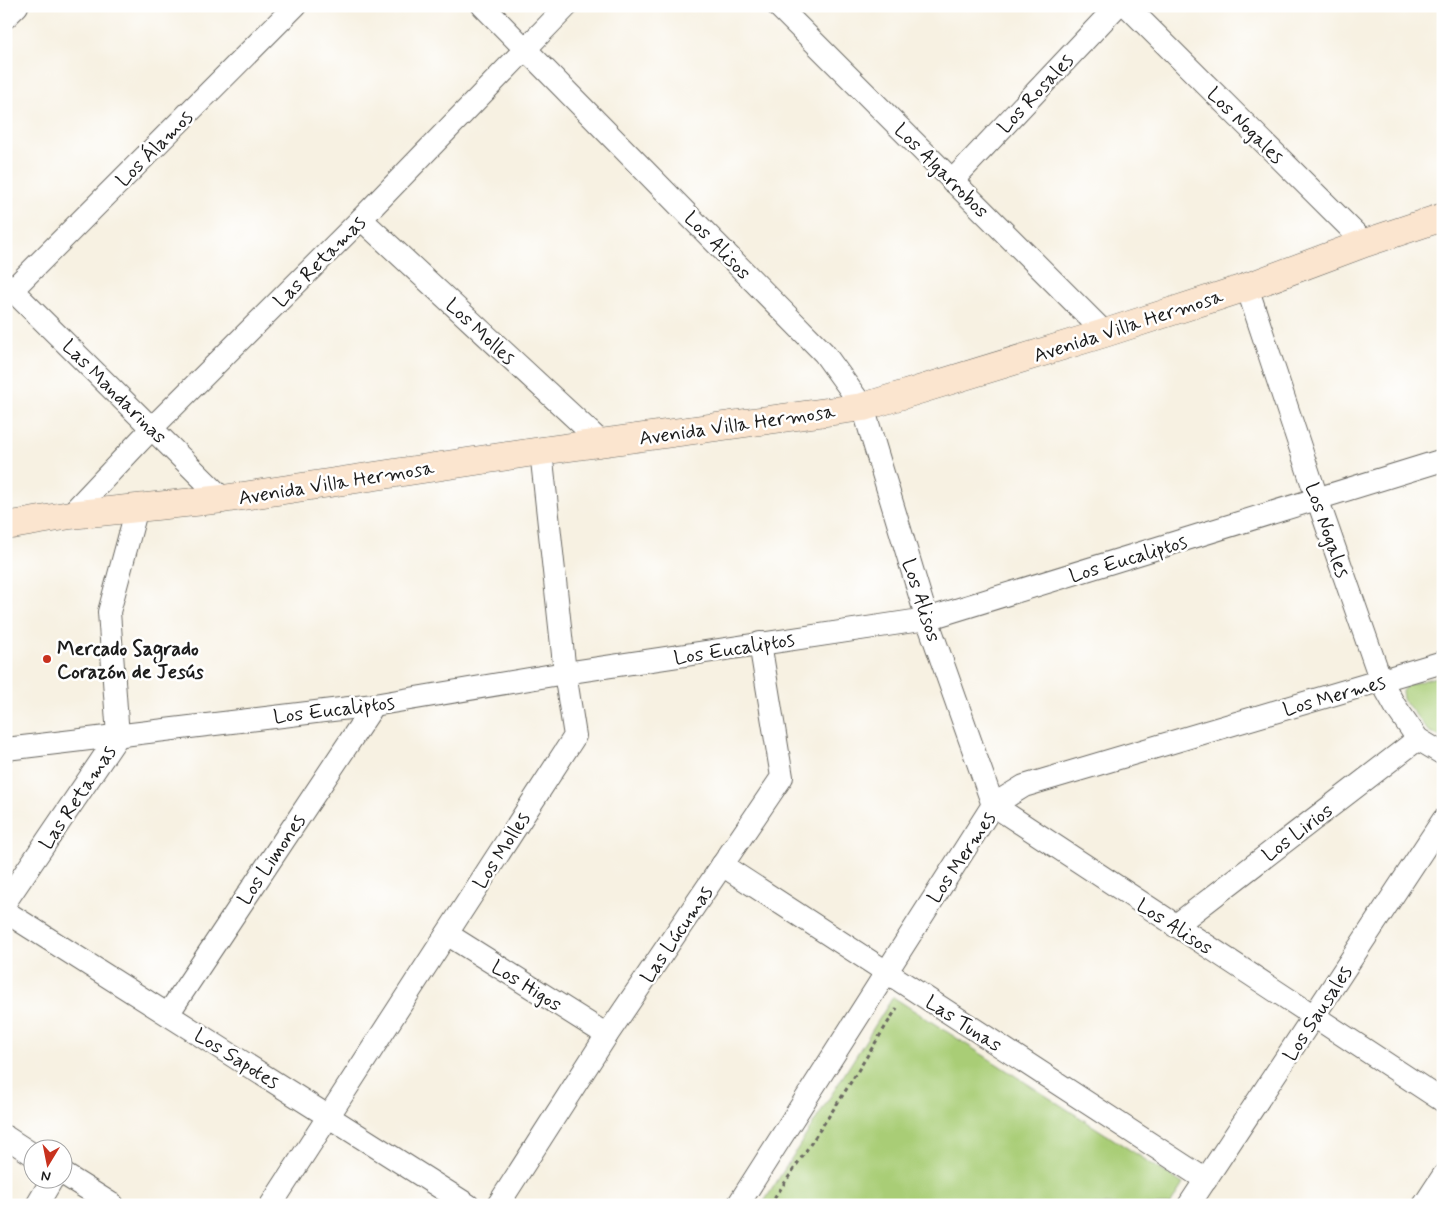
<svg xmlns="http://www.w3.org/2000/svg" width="1449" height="1211" viewBox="0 0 1449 1211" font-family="Mynerve,sans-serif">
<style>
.green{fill:#a9cd76;stroke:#627449}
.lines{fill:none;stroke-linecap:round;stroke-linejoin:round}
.street-casing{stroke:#696761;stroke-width:24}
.secondary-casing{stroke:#696761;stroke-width:29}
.path{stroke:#696761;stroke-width:3;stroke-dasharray:4 4;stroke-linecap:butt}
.street{stroke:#fff;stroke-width:22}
.secondary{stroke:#fbe5cf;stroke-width:28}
.poi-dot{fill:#c8321e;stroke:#fff;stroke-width:2}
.labels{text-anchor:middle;stroke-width:5;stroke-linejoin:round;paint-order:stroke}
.street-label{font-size:20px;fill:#1c1c1c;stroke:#fff}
.poi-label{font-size:20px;font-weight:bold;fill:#1c1c1c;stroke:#fff;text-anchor:start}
</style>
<rect width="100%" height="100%" fill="#fff"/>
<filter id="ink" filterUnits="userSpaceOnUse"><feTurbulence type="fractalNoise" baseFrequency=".02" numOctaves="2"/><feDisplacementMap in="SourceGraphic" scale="10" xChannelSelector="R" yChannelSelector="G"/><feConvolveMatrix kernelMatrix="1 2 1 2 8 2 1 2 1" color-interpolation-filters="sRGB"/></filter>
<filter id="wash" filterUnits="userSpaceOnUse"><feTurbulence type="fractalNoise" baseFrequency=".0096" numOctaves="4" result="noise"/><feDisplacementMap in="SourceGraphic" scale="20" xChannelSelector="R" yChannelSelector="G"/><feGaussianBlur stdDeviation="1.12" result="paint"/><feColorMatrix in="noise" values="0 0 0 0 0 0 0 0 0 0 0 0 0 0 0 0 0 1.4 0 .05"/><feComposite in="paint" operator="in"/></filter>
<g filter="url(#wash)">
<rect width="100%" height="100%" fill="#f7f1e2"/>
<g class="green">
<path d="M1443,675V738L1428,731L1403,699L1402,691L1407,685Z"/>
<path d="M893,997L1183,1184L1170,1205H762Z"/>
</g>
</g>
<g filter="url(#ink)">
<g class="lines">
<defs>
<g id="street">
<path d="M483,6L824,353L863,407L927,619L993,805L1443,1101"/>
<path d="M778,6L1105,333"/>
<path d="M1127,6L1365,243"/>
<path d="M6,17L17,6"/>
<path d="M952,181L1117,6"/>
<path d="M361,219L602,443"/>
<path d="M6,284L223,499"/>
<path d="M1247,287L1317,498L1381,681L1395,706L1418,739L1443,754"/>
<path d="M12,290L295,6"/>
<path d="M70,515L152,428L361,219L567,6"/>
<path d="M6,749L374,705L565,673L927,619L1443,460"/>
<path d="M722,865L1206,1180"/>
<path d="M6,901L118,736L109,612L137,508"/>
<path d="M6,912L468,1205"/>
<path d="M1175,926L1418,739"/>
<path d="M447,934L607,1035"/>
<path d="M168,1014L374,705"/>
<path d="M6,1137L32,1154"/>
<path d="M62,1173L113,1205"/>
<path d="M37,1205L53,1178"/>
<path d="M271,1205L575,736L565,673L541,451"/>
<path d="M498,1205L607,1035L782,777L760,643"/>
<path d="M738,1205L993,805L1024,786L1443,662"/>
<path d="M1189,1205L1443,820"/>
<path d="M1424,1205L1443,1176"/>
</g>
<path id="secondary" d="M6,526L70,515L223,499L541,451L863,407L1105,333L1247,287L1365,243L1443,217"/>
</defs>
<use href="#street" class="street-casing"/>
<use href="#secondary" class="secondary-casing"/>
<path class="path" d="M770,1205L841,1098L897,1008"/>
<use href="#street" class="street"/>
<use href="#secondary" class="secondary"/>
</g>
</g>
<circle class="poi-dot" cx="47" cy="659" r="5"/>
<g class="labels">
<g class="street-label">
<text transform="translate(1035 93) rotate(-47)" y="7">Los Rosales</text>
<text transform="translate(1246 125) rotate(45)" y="7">Los Nogales</text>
<text transform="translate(154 148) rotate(-45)" y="7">Los Álamos</text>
<text transform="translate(942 170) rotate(45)" y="7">Los Algarrobos</text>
<text transform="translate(718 245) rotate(46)" y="7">Los Alisos</text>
<text transform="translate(319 261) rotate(-45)" y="7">Las Retamas</text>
<text transform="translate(1128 325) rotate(-18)" y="7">Avenida Villa Hermosa</text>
<text transform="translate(481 331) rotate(43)" y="7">Los Molles</text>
<text transform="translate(115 391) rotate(45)" y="7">Las Mandarinas</text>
<text transform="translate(737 424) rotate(-8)" y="7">Avenida Villa Hermosa</text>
<text transform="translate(336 482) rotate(-9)" y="7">Avenida Villa Hermosa</text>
<text transform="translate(1328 530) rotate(71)" y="7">Los Nogales</text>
<text transform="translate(1128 558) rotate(-17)" y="7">Los Eucaliptos</text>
<text transform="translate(922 600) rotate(72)" y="7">Los Alisos</text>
<text transform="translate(734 648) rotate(-9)" y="7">Los Eucaliptos</text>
<text transform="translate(1334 695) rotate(-16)" y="7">Los Mermes</text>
<text transform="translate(334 709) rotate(-7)" y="7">Los Eucaliptos</text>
<text transform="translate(77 797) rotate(-56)" y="7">Las Retamas</text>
<text transform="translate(1297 832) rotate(-37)" y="7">Los Lirios</text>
<text transform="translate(501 850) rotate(-57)" y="7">Los Molles</text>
<text transform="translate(961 857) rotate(-56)" y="7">Los Mermes</text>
<text transform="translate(271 859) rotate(-56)" y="7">Los Limones</text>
<text transform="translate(1175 926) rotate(33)" y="7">Los Alisos</text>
<text transform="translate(676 934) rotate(-56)" y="7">Las Lúcumas</text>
<text transform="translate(527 985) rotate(32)" y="7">Los Higos</text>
<text transform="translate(1317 1013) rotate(-57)" y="7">Los Sausales</text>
<text transform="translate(964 1023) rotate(33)" y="7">Las Tunas</text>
<text transform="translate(237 1058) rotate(32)" y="7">Los Sapotes</text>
</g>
<g class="poi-label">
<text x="57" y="655">Mercado Sagrado<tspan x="57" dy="23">Corazón de Jesús</tspan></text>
</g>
</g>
<rect width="1449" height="1211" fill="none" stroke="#fff" stroke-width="25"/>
<g transform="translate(48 1164) rotate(190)"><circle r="24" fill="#ffffff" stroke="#a4a4a4"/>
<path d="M0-4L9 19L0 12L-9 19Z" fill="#c8321e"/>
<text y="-8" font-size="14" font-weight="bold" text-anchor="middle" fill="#1c1c1c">N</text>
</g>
</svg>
